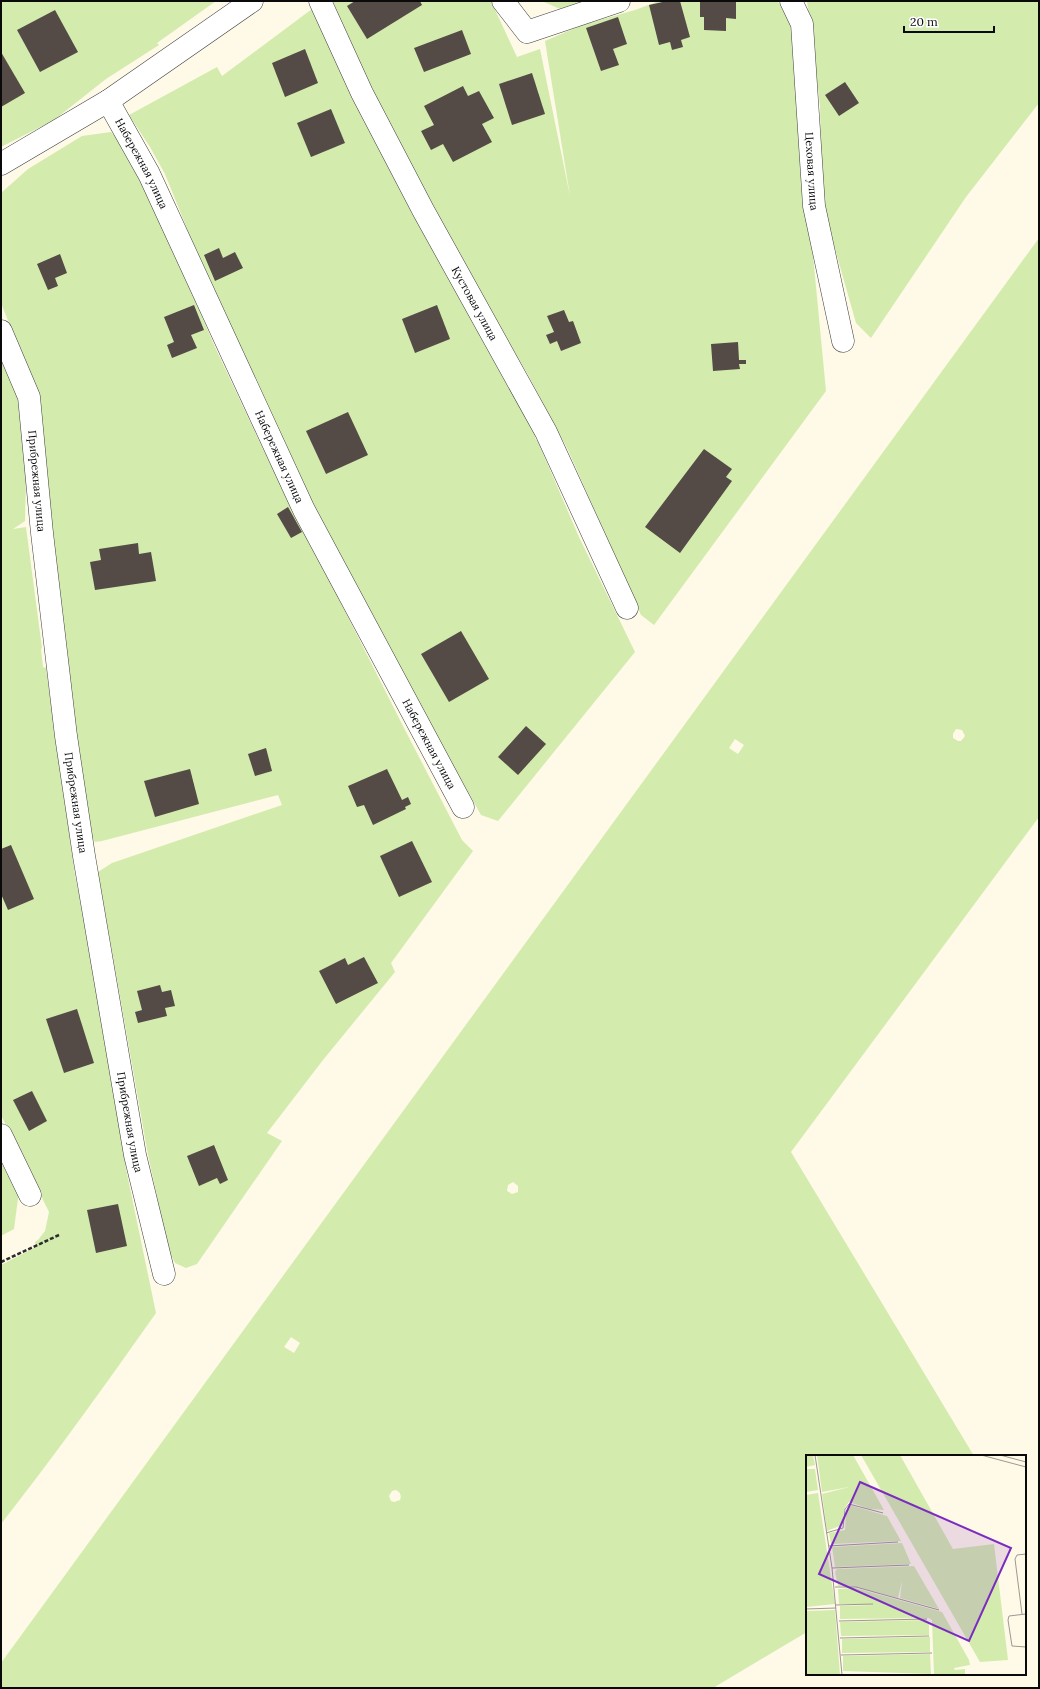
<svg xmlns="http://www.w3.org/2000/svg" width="1040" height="1689" viewBox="0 0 1040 1689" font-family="Lora,serif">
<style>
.green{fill:#d3ecae;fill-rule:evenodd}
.building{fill:#544a46}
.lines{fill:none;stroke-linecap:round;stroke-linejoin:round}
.minor-casing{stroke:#3d3d3d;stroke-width:23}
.path{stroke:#2c2c2c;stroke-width:2.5;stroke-dasharray:4 2;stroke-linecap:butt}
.minor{stroke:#fff;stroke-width:22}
.labels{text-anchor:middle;stroke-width:4;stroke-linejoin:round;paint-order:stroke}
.street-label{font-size:11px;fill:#0a0a0a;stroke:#fff}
.inset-road{fill:none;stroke:#9d998f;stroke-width:1}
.view{fill:#7b2cbf;fill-opacity:0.15;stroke:#7b2cbf;stroke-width:2}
.inset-edge{fill:none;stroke:#0a0a0a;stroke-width:2}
</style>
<rect width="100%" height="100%" fill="#fff9e8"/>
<g class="green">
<path d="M1,1H216L157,43L159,45L106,79L54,120L1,147Z"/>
<path d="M333,1H491L517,57L540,49L570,196L545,41L582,25L635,10L659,1H776L784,6L791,26L826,391L654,625L641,615L568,450L527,373L461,261L355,57Z"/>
<path d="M542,1H594L560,9Z"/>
<path d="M807,1H1039V103L966,197L871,338L856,323L822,203L820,105Z"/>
<path d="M312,9L536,436L535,438L538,442L579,537L635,652L498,821L481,815L391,655L393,653L330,536L325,533L190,236L165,174L150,147L129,115L217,67L222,76Z"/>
<path d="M111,132L122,144L174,249L173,250L215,347L260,443L404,728L462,840L473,851L391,963L395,972L323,1060L267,1133L282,1141L197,1264L186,1268L175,1263L169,1251L148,1155L98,872L112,863L282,805L278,795L102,841L95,842L92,837L69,690L35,388L1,303V193L28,169L82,136Z"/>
<path d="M1039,238V817L791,1152L974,1456H807V1632L713,1688H1V1663ZM956,729L962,730L965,736L961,741H958L953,738V734ZM735,739L744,745L738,754L729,748ZM513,1182L518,1186V1192L512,1194L507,1191L508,1185ZM291,1337L300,1343L294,1353L284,1347ZM396,1490C400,1492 402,1495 400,1500L394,1502L391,1501L389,1496L392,1491Z"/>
<path d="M1,357L19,393L27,441L25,521L13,529L26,527L42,648L41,649L43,667L46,668L75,875L98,987L126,1169L156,1313C106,1384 55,1455 1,1524V1265L36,1247L35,1242L38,1240L45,1231L49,1212L1,1115Z"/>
<path d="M1,1152L19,1191L14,1229L1,1236Z"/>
</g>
<g class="building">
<path d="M355,1H420L422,5L367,39L347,6Z"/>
<path d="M667,1H680L690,37L681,40L683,47L672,50L670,42L659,45L649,5Z"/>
<path d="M700,1H736V19L726,18V31L704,30V17H700Z"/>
<path d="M55,10L78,52L40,72L17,30Z"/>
<path d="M618,17L627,44L613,49L619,65L601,71L586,28Z"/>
<path d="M462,30L471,54L424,72L414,48Z"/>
<path d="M305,49L318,83L285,97L272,63Z"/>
<path d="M1,52L25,93L1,107Z"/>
<path d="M532,73L545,114L512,125L499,84Z"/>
<path d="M845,82L859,103L839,116L825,95Z"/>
<path d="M463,86L468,96L479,91L494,118L482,124L492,142L453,162L443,144L431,150L421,131L434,125L424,106Z"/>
<path d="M331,109L345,143L311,157L297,123Z"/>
<path d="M219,248L223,258L235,252L243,268L215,281L204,255Z"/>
<path d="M60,254L67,273L55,278L58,286L48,290L37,264Z"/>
<path d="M194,305L204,330L191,335L197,348L172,358L167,345L174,342L164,317Z"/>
<path d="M437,305L450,339L415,353L402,319Z"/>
<path d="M564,310L569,322L573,321L581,343L561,351L557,341L550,344L546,335L554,332L547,316Z"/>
<path d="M738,342L739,360H746V364H739L740,369L713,371L711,344Z"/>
<path d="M348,412L368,455L326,474L306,431Z"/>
<path d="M704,449L732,469L726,477L732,481L680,553L645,527Z"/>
<path d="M288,507L302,532L291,538L277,514Z"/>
<path d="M138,543L139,554L151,552L156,581L95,590L90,562L101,560L99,549Z"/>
<path d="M461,631L489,679L449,702L421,654Z"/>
<path d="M526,726L546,744L518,775L498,757Z"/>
<path d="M266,748L272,771L255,776L248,754Z"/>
<path d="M190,769L199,804L155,817L144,781Z"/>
<path d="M387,769L402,800L408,797L411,804L405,807L406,809L373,825L364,805L357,807L348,786Z"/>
<path d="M412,841L432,882L399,897L380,856Z"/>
<path d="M11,845L34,899L8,910L1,894V849Z"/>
<path d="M364,957L378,983L336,1004L319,971L345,958L348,965Z"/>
<path d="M160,985L162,992L171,990L175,1006L165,1008L167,1016L138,1023L135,1012L142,1010L137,991Z"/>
<path d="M77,1009L94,1063L64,1073L46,1019Z"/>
<path d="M32,1091L47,1121L29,1131L13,1100Z"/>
<path d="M214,1145L228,1180L220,1184L217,1178L199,1186L187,1156Z"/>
<path d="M118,1204L127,1246L96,1253L87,1210Z"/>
</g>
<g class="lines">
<defs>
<g id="minor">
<path id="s1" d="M320,1L362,93L423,210L546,432L627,608"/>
<path d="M503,1L527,32L619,1"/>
<path id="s2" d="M791,1L802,24L814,206L843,341"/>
<path id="s3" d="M108,101L149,174L304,510L463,807"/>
<path d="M1,164L108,101L252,1"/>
<path id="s4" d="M1,331L29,397L42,533L66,736L84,856L135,1155L164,1274"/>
<path d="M1,1135L30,1195"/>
</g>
</defs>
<use href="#minor" class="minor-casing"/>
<path class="path" d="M1,1262L59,1235"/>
<use href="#minor" class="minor"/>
</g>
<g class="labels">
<g class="street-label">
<text dy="4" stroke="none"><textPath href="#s3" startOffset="71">Набережная улица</textPath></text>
<text dy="4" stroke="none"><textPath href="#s2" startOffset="173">Цеховая улица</textPath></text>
<text dy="4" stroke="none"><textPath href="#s1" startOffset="340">Кустовая улица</textPath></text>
<text dy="4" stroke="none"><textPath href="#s3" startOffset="395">Набережная улица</textPath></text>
<text dy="4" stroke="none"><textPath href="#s4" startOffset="156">Прибрежная улица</textPath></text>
<text dy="4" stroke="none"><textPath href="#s3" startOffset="719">Набережная улица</textPath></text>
<text dy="4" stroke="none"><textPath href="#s4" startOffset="480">Прибрежная улица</textPath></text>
<text dy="4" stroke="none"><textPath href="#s4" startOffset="804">Прибрежная улица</textPath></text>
</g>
</g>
<g transform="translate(806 1455)">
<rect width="220" height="220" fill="#fff9e8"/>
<path d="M0,0H7L9,10L0,12ZM11,0H47L78,55L64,54L43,47L39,52L36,70L21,76L16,39L43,32L16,37ZM55,0H94L147,94L188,89L202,205L174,207ZM0,14H9L12,35L0,37ZM12,38L29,149L0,152V40ZM44,50L81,61L95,86L25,89L23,78L39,75L40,57ZM96,88L105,109L29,112L26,92ZM108,111L133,154L94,143L96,126L92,143L51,132L32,131L29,117L31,114ZM49,133L136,157L163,205L164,210L148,213L149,215L159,214V220H128L126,165L123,163L34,164V151L69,150L33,149L32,134ZM29,155L34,220H0V156ZM120,165L123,167V180L35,181L34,167ZM124,182V197L36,198V184ZM124,199L125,219L37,216V201Z" fill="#d3ecae"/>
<path class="inset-road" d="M9,0L26,113L36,220M175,0L220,12M194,0L220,7M20,78L37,73L39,54L43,49L77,58M22,91L92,87M26,113L103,110M29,132H50L133,155M30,150L67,149M0,154L30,153M216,159L209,104L211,100L220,99M220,159L203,161L202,165L206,191L220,192M33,166L121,164M34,183L123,181M35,200L126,198"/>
<path class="view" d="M54,27L205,93L163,186L13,119Z"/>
<rect width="220" height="220" class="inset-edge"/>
</g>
<rect width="1040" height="1689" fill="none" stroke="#0a0a0a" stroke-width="4"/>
<path d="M904 26v6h90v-6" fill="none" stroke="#0a0a0a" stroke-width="2"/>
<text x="910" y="26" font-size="12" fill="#0a0a0a" stroke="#ffffff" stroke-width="3" paint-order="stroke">20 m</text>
</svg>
